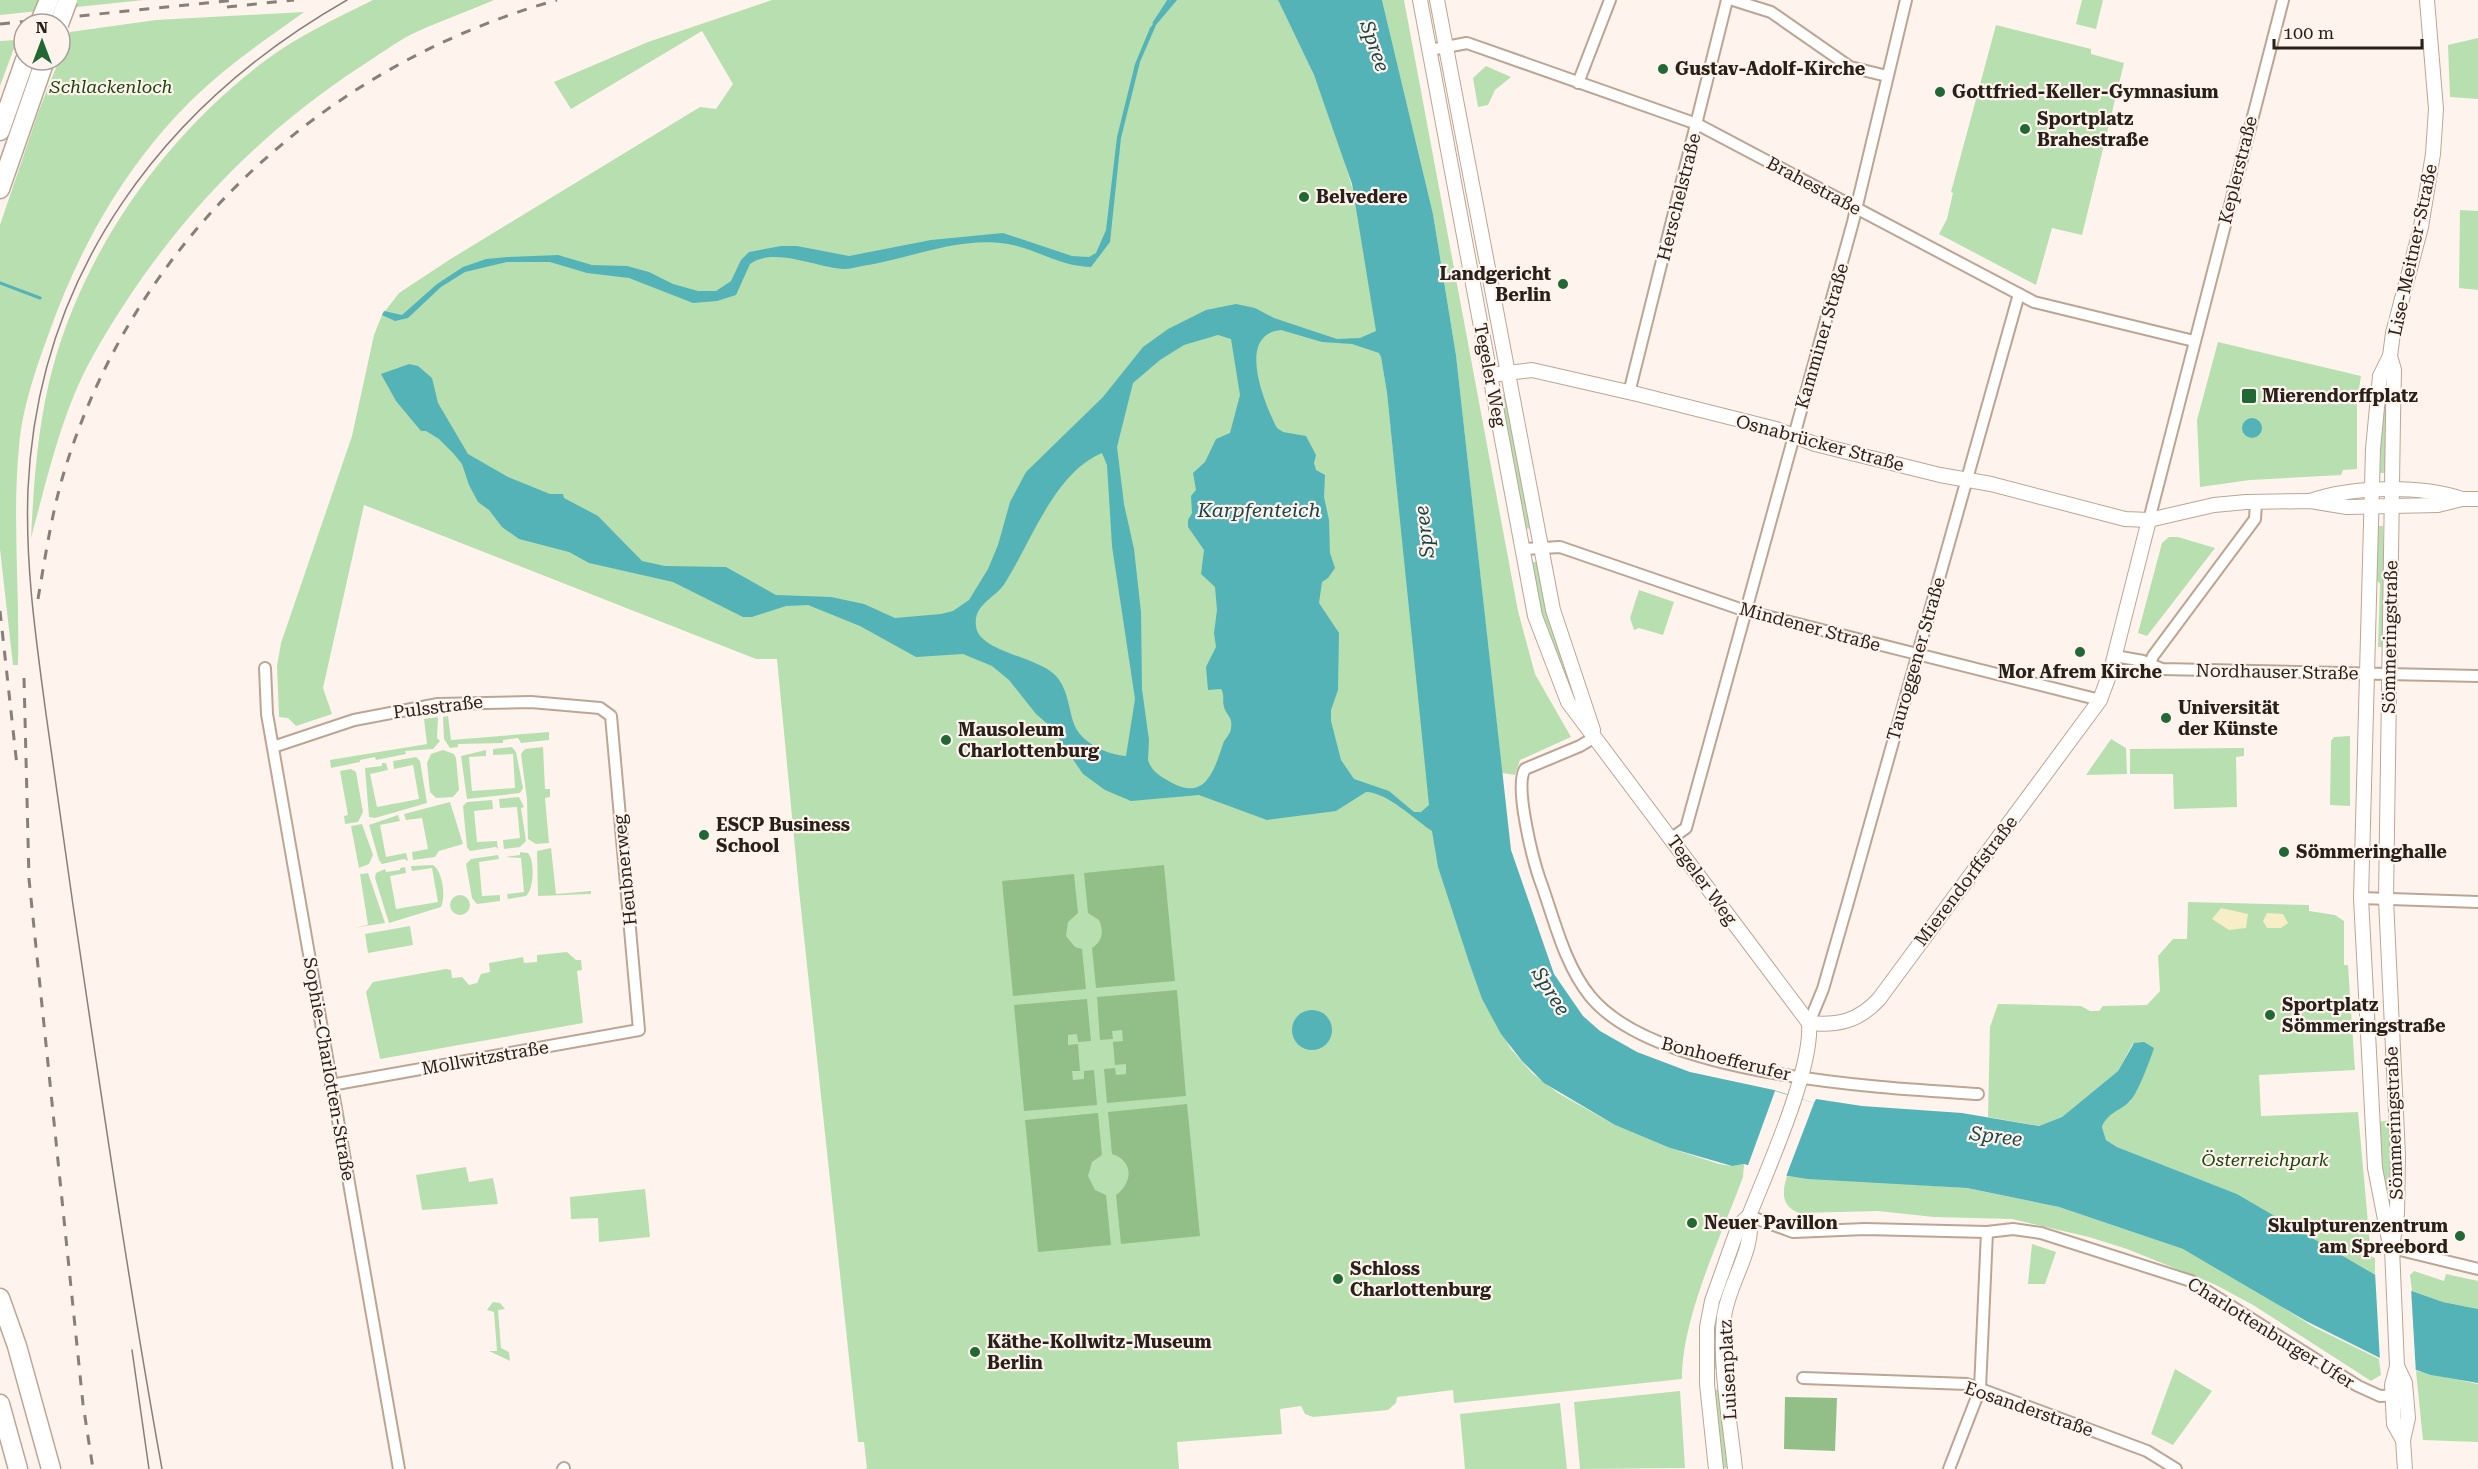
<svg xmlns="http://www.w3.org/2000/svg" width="2478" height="1469" viewBox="0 0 2478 1469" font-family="'Roboto Serif',serif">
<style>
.green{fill:#b8dfb0}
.forest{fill:#92bf88}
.sand{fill:#f7edc7}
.water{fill:#54b3b7;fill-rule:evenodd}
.pier{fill:#fef4ed}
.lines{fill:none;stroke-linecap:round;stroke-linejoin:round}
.stream{stroke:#54b3b7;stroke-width:3}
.street-casing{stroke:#bda593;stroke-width:14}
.secondary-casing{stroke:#bda593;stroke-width:16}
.highway-casing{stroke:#bda593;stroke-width:21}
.street{stroke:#fff;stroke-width:10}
.secondary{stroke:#fff;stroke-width:14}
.highway{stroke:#fff;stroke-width:18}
.tram{stroke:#887f78;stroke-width:1.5}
.rail{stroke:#887f78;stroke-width:3;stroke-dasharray:10 10;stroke-linecap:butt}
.highway-bridge-casing{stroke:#bda593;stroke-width:21;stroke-linecap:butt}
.highway-bridge{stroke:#fff;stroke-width:18}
.poi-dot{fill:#216835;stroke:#fef4ed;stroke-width:2}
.labels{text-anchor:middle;stroke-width:4.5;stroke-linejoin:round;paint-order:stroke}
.poi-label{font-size:18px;font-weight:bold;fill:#292019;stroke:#fef4ed;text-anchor:start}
.park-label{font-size:18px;font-style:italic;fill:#19440d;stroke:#fef4ed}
.street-label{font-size:18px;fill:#292019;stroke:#fef4ed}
.water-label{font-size:20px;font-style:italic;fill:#184446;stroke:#fef4ed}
</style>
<rect width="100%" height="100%" fill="#fef4ed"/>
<g class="green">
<path d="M0,0H144L0,15Z"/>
<path d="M373,0H494C466,12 437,22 410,35C393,44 376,57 360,67C247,141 161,236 94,354C62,410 48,476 31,538C34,479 38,420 54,363C88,244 167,134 266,60C298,36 337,18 373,0Z"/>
<path d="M772,0H1278L1314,75L1341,149L1356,201L1387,393L1436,854L1482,999L1511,1049L1532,1073L1558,1093L1615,1125L1670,1148L1719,1164L1731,1166L1744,1164L1743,1177C1721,1237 1682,1316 1682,1379L1454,1403L1453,1390L1397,1397L1396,1403L1388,1410L1313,1417L1305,1414L1301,1406L1280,1409L1282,1434L1177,1442L1179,1469H867L864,1442H858L799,890L777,659H756L364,505L323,688L332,714L296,726L288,718L279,717L277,666L281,643L352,436L374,335L382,315L399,293L449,260L700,107L716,109L733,84L702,31L571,109L554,82L648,42Z"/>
<path d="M1382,0H1404L1518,611L1535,674L1571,737L1520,760L1515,775L1502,773L1456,355L1433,214Z"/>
<path d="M2082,0H2103L2096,29L2076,24Z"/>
<path d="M304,12C277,32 249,50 223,72C141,139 84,234 49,333C36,368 22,409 19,447C12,519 20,592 18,665H13L0,549V225L38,113L70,32L156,20Z"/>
<path d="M1996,25L2091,49V54L2124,63L2082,235L2052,228L2036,285L1939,234L1947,219L1953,193L1951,192Z"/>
<path d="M2478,38V99L2450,97L2448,45Z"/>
<path d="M17,40L0,86V41Z"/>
<path d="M1486,66L1511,77L1495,90L1488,105L1478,107L1473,78Z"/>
<path d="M2460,210L2478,211V290L2459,288Z"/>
<path d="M2218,342L2361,376L2357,401V469L2343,470L2341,475L2250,480L2200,487L2197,420Z"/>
<path d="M2388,371V473H2380L2382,413Z"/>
<path d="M1508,394L1533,528L1524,529L1500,395Z"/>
<path d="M2375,526H2383L2385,647H2378L2380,584L2373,576Z"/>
<path d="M2169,537H2178L2215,548L2147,636L2138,633L2162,543Z"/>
<path d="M1539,561L1584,717L1581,718L1544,625L1530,563Z"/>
<path d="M1639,590L1674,602L1663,635L1639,628L1634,630L1630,618Z"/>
<path d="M448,716L451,740L549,732V740L521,743L518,738L503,740V743L458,744V747L450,748L444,739L443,717Z"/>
<path d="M438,717L437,738L440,741L433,749L405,751L406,754L376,760L375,757L360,760V762L331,768L330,760L427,744L424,719Z"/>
<path d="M2350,736V806L2330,805L2331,741L2334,737Z"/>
<path d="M2111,739L2126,748L2127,774L2086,775Z"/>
<path d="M512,747L516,752L523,788L520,793L467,799L461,756L486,750V756L469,757L472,791L515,788L513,754L493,755V749Z"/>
<path d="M543,747L545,789H550V797L545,798L549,843L536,844L528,839L527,799L521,754L525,749Z"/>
<path d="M2244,748V756L2236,757L2237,807L2174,809L2173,774H2130V749Z"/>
<path d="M443,750L454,754L456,758L459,790L453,797L436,798L430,792L427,763L431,754Z"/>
<path d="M416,757L420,761L427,803L375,818L369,817L365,768L382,766V763H386L388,770L370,774L377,807L419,799L413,765L394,769L393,761Z"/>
<path d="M351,769L356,772L363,812L358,822L345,824L344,816L348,815L340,771Z"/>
<path d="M519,797L524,807L521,808L526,841L520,847L504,849L503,840L520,838L517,807L500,808L499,799Z"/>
<path d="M492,800L493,809L474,811L477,842L497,841L498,849L496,847L470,851L467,847L463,806L467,802Z"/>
<path d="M450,802L463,844L439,851L435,857L413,860L412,852L428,849L422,818L406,820L404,814Z"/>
<path d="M398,815L400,821L380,825L386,857L406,853L408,861L404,859L382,864L379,860L369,825Z"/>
<path d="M362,824L373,855L369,864L359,868L351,826Z"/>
<path d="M551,848L556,894L591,891V894L538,896L537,851Z"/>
<path d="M520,852L528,853C535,861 534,889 526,896L508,899L507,894L524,892L521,858L505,857L520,855Z"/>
<path d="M498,855L499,859L479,862L482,896L500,895V901L477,904L472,898L466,864L471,859Z"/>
<path d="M433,865C443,872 446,897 441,907L389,923L375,878L376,873L385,869L386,872L400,870V868L405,867L406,873L390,876L396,909L438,902L432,868L412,871L411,866Z"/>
<path d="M368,873L385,923L354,928L368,925L360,874Z"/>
<circle cx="460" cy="905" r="10"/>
<path d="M2188,902L2309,905V911L2335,915L2344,921V965H2348L2355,1070L2259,1075L2261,1116L2358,1112L2371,1256L2375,1258V1276L2237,1194L2117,1147L2106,1140L2102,1127L2107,1116L2131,1101L2133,1043L2118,1071L2062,1117L2039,1126L1988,1117L1990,1027L1998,1004L2081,1006L2090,1011H2099L2103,1006L2147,1005L2160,991L2158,956L2173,939H2187Z"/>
<path d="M410,926L413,945L368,953L365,934Z"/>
<path d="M567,952L576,960H581L582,970L577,971L583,1023L380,1059L366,992L373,982L446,969L451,970L452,978L462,977L469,985L477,983L481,974L490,972L489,963L523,957L524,963L537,962V955Z"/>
<path d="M2393,1120L2394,1199L2384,1200L2376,1122Z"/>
<path d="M466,1167L469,1182L493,1178L498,1204L422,1210L416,1175Z"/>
<path d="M1787,1176L1967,1188L2059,1207L2183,1249L2247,1285L2312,1326L2379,1359L2381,1375L2371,1381L2253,1305L2214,1284L2127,1249L2089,1237L2012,1219L1934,1217L1878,1211L1799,1213C1781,1206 1782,1192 1787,1176Z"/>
<path d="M645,1189L650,1237L599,1242L598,1218L571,1219L570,1197Z"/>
<path d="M1743,1230L1747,1231L1718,1317L1717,1369H1713C1710,1313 1724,1281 1743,1230Z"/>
<path d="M2032,1244L2056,1252L2045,1284H2028Z"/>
<path d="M2414,1271L2444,1281L2446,1274L2478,1281V1309L2443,1302L2412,1291L2410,1275Z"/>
<path d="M493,1302L500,1303L505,1309L498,1310L501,1348L509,1352L510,1361L489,1351H497L494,1312L487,1310Z"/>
<path d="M2175,1369L2212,1391L2173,1445L2151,1434Z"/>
<path d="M2416,1371L2478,1384V1442L2423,1440Z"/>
<path d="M1719,1389L1727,1468H1722L1715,1390Z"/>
<path d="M1680,1391L1685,1468L1580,1469L1574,1402Z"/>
<path d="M1560,1403L1567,1469H1465L1460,1414Z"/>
</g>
<g class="forest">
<path d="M1164,865L1175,981L1096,988L1092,948C1103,941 1104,931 1099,920L1088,913L1084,873Z"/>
<path d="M1074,874L1078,913L1068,922L1066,936L1075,947L1082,949L1086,989L1013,996L1002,881Z"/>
<path d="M1177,990L1186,1096L1107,1103L1104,1069L1115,1068L1116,1075L1126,1074V1064L1115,1065L1113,1042L1123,1041L1122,1030L1112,1031L1113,1039L1100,1040L1097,997Z"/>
<path d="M1087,999L1091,1041L1078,1042L1077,1034L1068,1035V1045L1078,1044L1080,1071H1072L1073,1080L1084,1079V1071L1094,1070L1097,1105L1024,1111L1014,1005Z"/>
<path d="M1187,1104L1200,1236L1121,1244L1116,1195C1133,1183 1134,1161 1112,1154L1108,1112Z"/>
<path d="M1098,1113L1102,1155L1092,1162L1088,1176L1095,1190L1106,1195L1111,1245L1038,1252L1025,1120Z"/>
<path d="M1785,1397L1837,1398L1835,1451L1784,1449Z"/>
</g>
<g class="sand">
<path d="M2221,908L2248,914L2246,928L2229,930L2212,919Z"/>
<path d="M2267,913L2283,914L2288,923L2281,928H2267L2263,921Z"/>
</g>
<g class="water">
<path d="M1171,0H1177L1156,25L1140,62L1121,138L1110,242L1091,267C1057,266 1038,249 1008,244C959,236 909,259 862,266C856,267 850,269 844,269C818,268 774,246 750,264L736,295L717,301L693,303L629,278L587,273L550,262H507L465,272L441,287L408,318L395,321L382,315L384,311L402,315L437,284L463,267L486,259L508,257L558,255L592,265L627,266L649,272L673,284L698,291H716L731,281L741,260L749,252L781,246H797L849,256L931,240L1003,233L1072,256L1089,257L1096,253L1106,230L1117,137L1135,64L1150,28Z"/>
<path d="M1278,0H1382L1433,214L1456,355L1511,850L1554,974L1583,1016L1600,1031L1637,1052L1690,1072L1774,1090L1814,1103L1816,1099L1862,1106L1962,1113L2039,1126L2062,1117L2118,1071L2134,1043L2144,1042L2154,1048C2150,1060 2138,1093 2130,1101C2119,1112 2108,1112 2102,1127L2106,1140L2117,1147L2237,1194L2389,1283L2443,1302L2478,1309V1383L2431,1375L2380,1358L2306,1321L2183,1249L2059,1207L1967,1188L1808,1179L1782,1175L1744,1164L1732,1166L1670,1148L1615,1125L1544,1083L1522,1061L1501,1034L1482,999L1469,962L1438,867L1432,831C1415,820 1387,792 1366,792L1336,811L1267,820L1199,795L1131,801L1105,790L1083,774L1050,726L1036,714L1009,680L992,666L963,654L916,657L860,626L808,605L786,606L752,617H743L673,582L589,563L569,552L519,539L502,527L489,510L478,502L469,485L462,464L453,453L439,439L426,431H421L396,401L381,374L409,364L418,366L432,378L438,403L468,454L508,477L550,494H563L564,498L598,516L642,561L665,566L726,567L776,595L831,597L864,604L895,618L941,614L953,611L969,600L988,569L998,545L1010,502L1026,472L1103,397L1143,347L1168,329L1206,310L1236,304L1255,308L1274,318L1337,339L1360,338L1376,331L1352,184L1314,75ZM1281,330L1322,342L1352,344L1379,353L1381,357L1387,393L1429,805L1421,812H1414L1389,791L1354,779L1341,760L1331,721V710L1338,690L1339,633L1319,603L1322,582L1328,578L1335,568L1330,553L1329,520L1324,497L1325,475L1316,470L1314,463L1316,455L1306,436L1283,432L1277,428C1265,405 1235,334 1281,330ZM1218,335L1231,339L1240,395L1230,433L1216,439L1205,462L1193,473L1196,490L1191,496L1192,513L1188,520V527L1204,550L1201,574L1215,587L1217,610L1214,633L1216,647L1206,667L1208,690L1221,689C1225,695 1222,700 1224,707C1226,715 1233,717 1231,728C1231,734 1225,738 1223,744C1213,774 1204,803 1167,780C1158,775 1151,770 1148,760L1149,740L1142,689L1141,612L1134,549L1124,504L1117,447L1133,383L1160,360L1184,345ZM1102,453L1107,465L1112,546L1135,699L1126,756C1108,755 1081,743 1074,724C1068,707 1068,687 1054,674C1034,656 978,651 976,626C973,604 996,598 1005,583C1031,542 1055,472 1102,453Z"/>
<circle cx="2252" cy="428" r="10"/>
<circle cx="1312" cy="1030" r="20"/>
</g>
<g class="pier">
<path d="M1775,1091L1814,1103L1785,1179L1747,1168Z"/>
<path d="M2375,1272L2411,1288L2416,1374L2380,1361Z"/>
</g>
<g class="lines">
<g class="stream">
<path d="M1154,23L1169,0"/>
<path d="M0,283L40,298"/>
</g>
<defs>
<g id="street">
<path d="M1733,0L1771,12L1850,67L1887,76"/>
<path d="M1430,50L1467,43L1697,124L2034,302L2194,341"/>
<path d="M1578,83L1610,0"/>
<path d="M1629,393L1727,0"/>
<path d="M2149,520L2283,0"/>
<path d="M1523,549L1560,547L1746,611L2100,700"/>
<path d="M2115,656L2143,661L2162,669L2478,676"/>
<path d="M2149,666L2153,656L2255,519L2256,502"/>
<path d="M265,668L267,714L399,1469"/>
<path d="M2111,670H2143L2149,666"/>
<path d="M1595,737L1580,746L1525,769C1514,786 1533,860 1540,880C1554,918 1564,964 1590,996C1655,1076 1879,1088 1978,1094"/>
<path d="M273,747L354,720L438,704L531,702L600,708L611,716L639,1030L331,1085"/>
<path d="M1672,838L1686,828L1853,222L1906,0"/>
<path d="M2361,898L2478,902"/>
<path d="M1809,1023L1823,989L1848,902L2019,294"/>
<path d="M1749,1216L1793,1232L1865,1229L1987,1232L2013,1229L2041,1233L2191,1281L2358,1386L2380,1396L2398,1395"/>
<path d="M2392,1248L2478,1269"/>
<path d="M1803,1378L1967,1384L2147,1451L2176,1469"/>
<path d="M563,1469L564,1468"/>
<path d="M1949,1469L1980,1389L1987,1232"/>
</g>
<g id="secondary">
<path d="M1420,0L1535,616L1568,702L1809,1023"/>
<path d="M1437,0L1553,610L1593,730"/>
<path d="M1490,375L1532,370L1637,394L1776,429L1815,444L1940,475L1991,484L2125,519L2149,520L2214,505L2246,502L2310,501L2347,507L2438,505L2462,499H2478"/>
<path d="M2310,501C2352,486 2420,485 2462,499"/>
<path d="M1809,1023C1838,1026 1859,1021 1879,999L2100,700L2111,670L2149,520"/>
<path d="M2390,1245L2375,1168L2361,898L2373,449L2380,376L2390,356"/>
<path d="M2397,1366L2405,1383L2408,1418L2403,1440L2405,1469"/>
<path d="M2403,1440L2394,1424L2392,1385L2397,1366L2392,1248L2397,1214L2398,1156L2386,899L2393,417L2394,370L2390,356L2393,333L2421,227L2433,154L2436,109L2427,0"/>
<path d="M1716,1469L1707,1384V1327L1712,1301L1739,1225L1749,1216C1767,1170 1813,1069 1809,1023"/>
<path d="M1735,1469C1730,1420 1719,1366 1724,1317C1728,1283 1756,1249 1749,1216"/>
</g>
<g id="highway">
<path d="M0,131L25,60"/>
<path d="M0,189L45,60"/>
<path d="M0,1298L17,1346L51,1469"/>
<path d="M0,1404L18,1469"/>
</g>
</defs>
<use href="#street" class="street-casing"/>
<use href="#secondary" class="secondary-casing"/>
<use href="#highway" class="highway-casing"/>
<use href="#street" class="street"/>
<use href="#secondary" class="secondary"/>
<use href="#highway" class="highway"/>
<g class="tram">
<path d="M132,1350L149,1469"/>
<path d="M162,1469C128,1281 101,1093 73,905C64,841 55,777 46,714C36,639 25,565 28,489C38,273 163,105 347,0"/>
</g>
<g class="rail">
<path d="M227,7L294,0"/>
<path d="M0,24L236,0"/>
<path d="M38,599C45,558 51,518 62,479C131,242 322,66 557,0"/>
<path d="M0,611L17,766"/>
<path d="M24,678L29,879L83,1404L93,1469"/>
</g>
<defs>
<g id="highway-bridge">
<path d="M39,24L49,0"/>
<path d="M59,24L68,0"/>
</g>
</defs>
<use href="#highway-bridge" class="highway-bridge-casing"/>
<use href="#highway-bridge" class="highway-bridge"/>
</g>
<g class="poi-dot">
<circle cx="1663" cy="69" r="6"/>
<circle cx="1940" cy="92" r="6"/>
<circle cx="2025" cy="129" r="6"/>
<circle cx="1304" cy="197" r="6"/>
<circle cx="1563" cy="284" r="6"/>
<rect x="2241" y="388" width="16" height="16" rx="3"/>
<circle cx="2080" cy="652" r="6"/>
<circle cx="2166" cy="718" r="6"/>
<circle cx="946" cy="740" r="6"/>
<circle cx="704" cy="835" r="6"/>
<circle cx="2284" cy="852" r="6"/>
<circle cx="2270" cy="1015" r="6"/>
<circle cx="1692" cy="1223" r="6"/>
<circle cx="2460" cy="1236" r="6"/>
<circle cx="1338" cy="1279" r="6"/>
<circle cx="975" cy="1352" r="6"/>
</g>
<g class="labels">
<g class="poi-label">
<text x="1675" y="75">Gustav-Adolf-Kirche</text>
<text x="1952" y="98">Gottfried-Keller-Gymnasium</text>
<text x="2037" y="125">Sportplatz<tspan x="2037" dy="21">Brahestraße</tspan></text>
<text x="1316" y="203">Belvedere</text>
<text x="1551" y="280" text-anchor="end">Landgericht<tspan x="1551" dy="21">Berlin</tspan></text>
<text x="2262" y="402">Mierendorffplatz</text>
<text x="2080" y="678" text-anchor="middle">Mor Afrem Kirche</text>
<text x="2178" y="714">Universität<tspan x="2178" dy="21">der Künste</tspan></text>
<text x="958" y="736">Mausoleum<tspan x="958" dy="21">Charlottenburg</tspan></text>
<text x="716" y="831">ESCP Business<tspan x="716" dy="21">School</tspan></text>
<text x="2296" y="858">Sömmeringhalle</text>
<text x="2282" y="1011">Sportplatz<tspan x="2282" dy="21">Sömmeringstraße</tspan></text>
<text x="1704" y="1229">Neuer Pavillon</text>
<text x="2448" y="1232" text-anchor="end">Skulpturenzentrum<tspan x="2448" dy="21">am Spreebord</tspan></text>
<text x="1350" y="1275">Schloss<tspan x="1350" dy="21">Charlottenburg</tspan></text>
<text x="987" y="1348">Käthe-Kollwitz-Museum<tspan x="987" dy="21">Berlin</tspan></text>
</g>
<g class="park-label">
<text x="111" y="93">Schlackenloch</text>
<text x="2265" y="1166">Österreichpark</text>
</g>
<g class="street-label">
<text transform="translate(2238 170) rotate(-76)" y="6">Keplerstraße</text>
<text transform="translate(1814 186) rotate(28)" y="6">Brahestraße</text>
<text transform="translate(1679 197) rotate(-76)" y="6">Herschelstraße</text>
<text transform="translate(2413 250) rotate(-78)" y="6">Lise-Meitner-Straße</text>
<text transform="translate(1822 336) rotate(-74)" y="6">Kamminer Straße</text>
<text transform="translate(1490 375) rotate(79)" y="6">Tegeler Weg</text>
<text transform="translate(1820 443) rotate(15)" y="6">Osnabrücker Straße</text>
<text transform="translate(1810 627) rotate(15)" y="6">Mindener Straße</text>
<text transform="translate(2390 637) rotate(-89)" y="6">Sömmeringstraße</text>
<text transform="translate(1916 659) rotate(-74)" y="6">Tauroggener Straße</text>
<text transform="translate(2277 672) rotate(1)" y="6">Nordhauser Straße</text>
<text transform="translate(438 707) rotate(-7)" y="6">Pulsstraße</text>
<text transform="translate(625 870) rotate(-96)" y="6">Heubnerweg</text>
<text transform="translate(1702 880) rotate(54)" y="6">Tegeler Weg</text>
<text transform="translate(1966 881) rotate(-53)" y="6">Mierendorffstraße</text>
<text transform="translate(485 1058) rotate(-10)" y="6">Mollwitzstraße</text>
<text transform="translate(1726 1059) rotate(14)" y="6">Bonhoefferufer</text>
<text transform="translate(329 1069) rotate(80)" y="6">Sophie-Charlotten-Straße</text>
<text transform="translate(2394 1123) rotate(-92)" y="6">Sömmeringstraße</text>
<text transform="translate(2271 1333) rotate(32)" y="6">Charlottenburger Ufer</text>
<text transform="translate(1728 1370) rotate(-93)" y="6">Luisenplatz</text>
<text transform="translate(2029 1409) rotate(19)" y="6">Eosanderstraße</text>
</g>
<g class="water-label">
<text transform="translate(1375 46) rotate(71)" y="7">Spree</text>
<text x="1259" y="517">Karpfenteich</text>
<text transform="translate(1424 532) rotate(-97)" y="7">Spree</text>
<text transform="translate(1551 991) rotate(58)" y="7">Spree</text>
<text transform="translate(1996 1136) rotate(7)" y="7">Spree</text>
</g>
</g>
<g transform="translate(42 42)"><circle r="28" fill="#fef4ed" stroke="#a99f98" stroke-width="1.5"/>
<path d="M0-4.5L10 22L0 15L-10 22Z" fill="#216835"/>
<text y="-9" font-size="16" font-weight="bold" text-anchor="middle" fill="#292019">N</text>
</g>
<path d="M2274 39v9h148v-9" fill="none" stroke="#292019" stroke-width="3"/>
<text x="2283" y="39" font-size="18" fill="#292019" stroke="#fef4ed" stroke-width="4.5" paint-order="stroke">100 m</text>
</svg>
